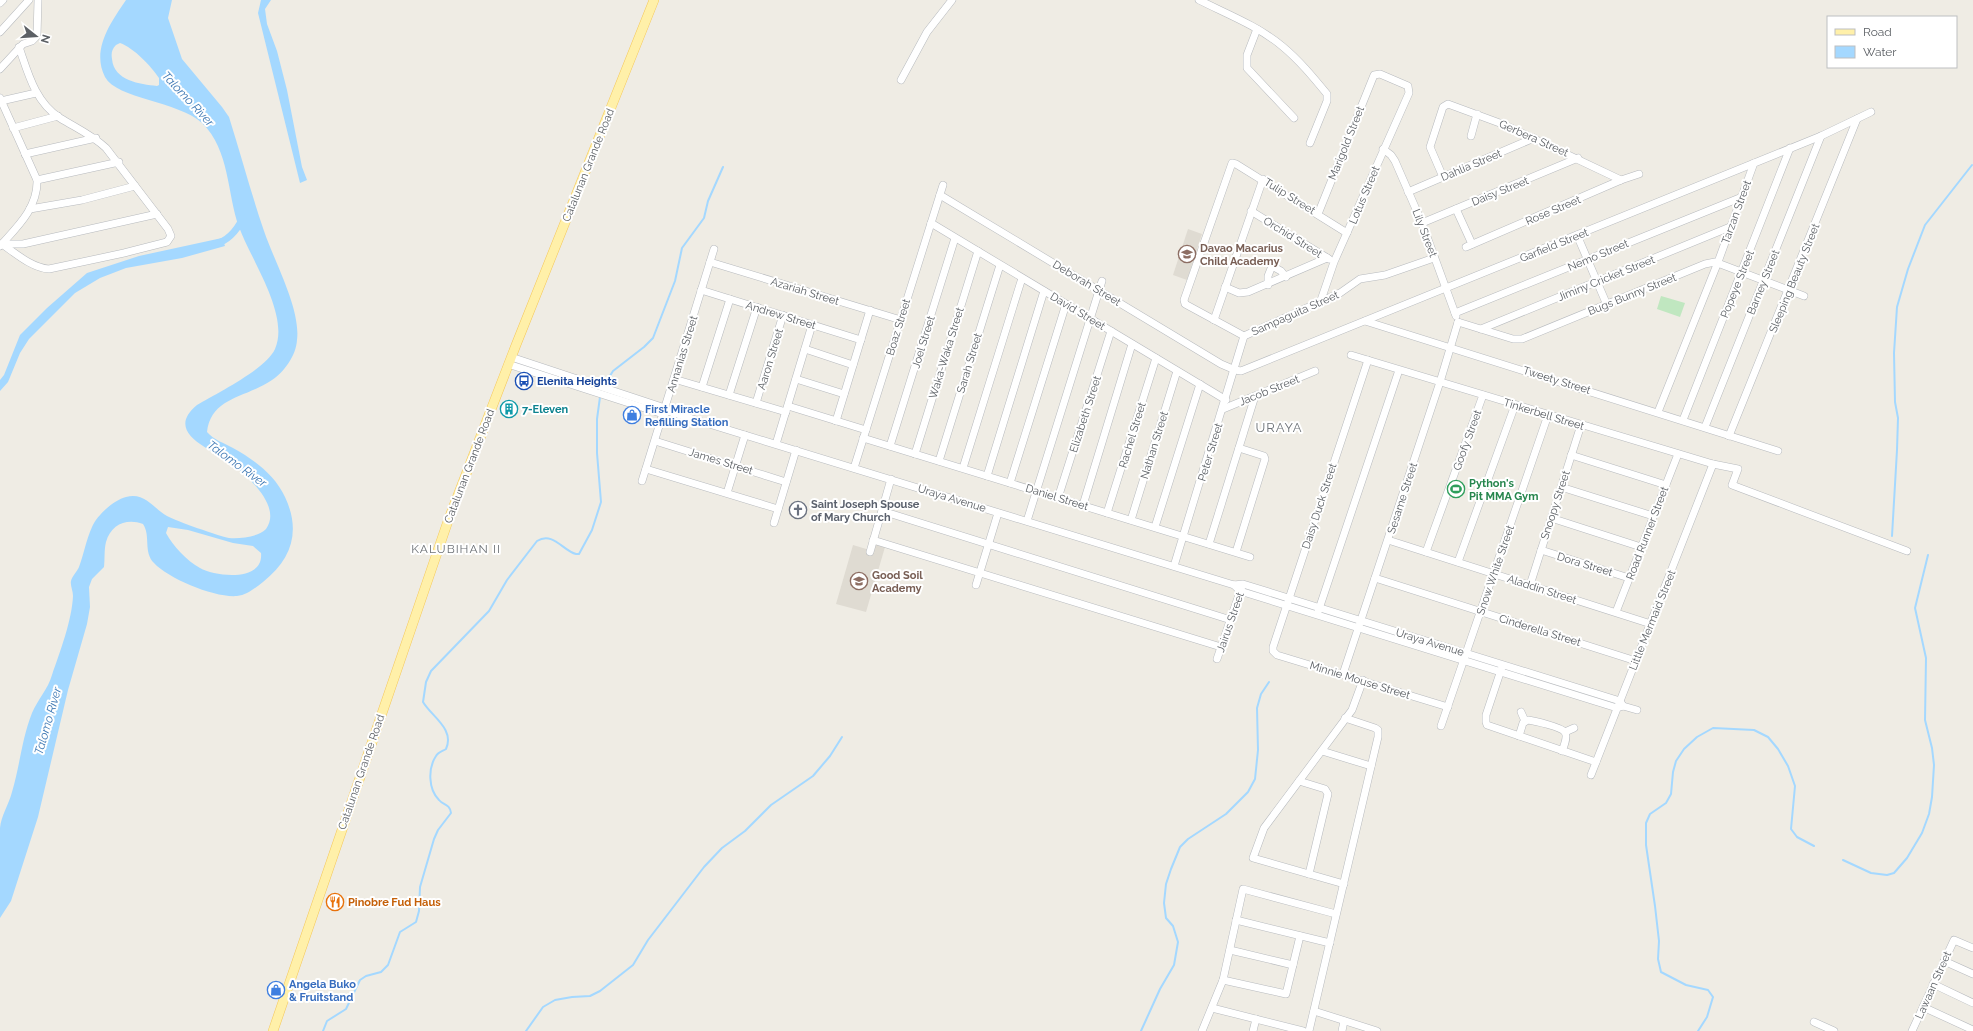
<svg xmlns="http://www.w3.org/2000/svg" width="1973" height="1031" viewBox="0 0 1973 1031" font-family="Raleway,sans-serif">
<style>
.education{fill:#dfdbd2}
.garden{fill:#c0e7c0}
.water{fill:#a4d8ff;fill-rule:evenodd}
.lines{fill:none;stroke-linecap:round;stroke-linejoin:round}
.stream{stroke:#a4d8ff;stroke-width:2}
.canal{stroke:#a4d8ff;stroke-width:7}
.minor-casing{stroke:#b7babe;stroke-width:8}
.major-casing{stroke:#f5c757;stroke-width:10}
.minor{stroke:#fff;stroke-width:7}
.major{stroke:#fff0a9;stroke-width:9}
.labels{text-anchor:middle;stroke-width:4;stroke-linejoin:round;paint-order:stroke}
.street-label{font-size:11px;fill:#5c6065;stroke:#fff}
.education-label{font-size:11px;font-weight:bold;fill:#785e54;stroke:#fff;text-anchor:start}
.transit-label{font-size:11px;font-weight:bold;fill:#164399;stroke:#fff;text-anchor:start}
.culture-label{font-size:11px;font-weight:bold;fill:#0d838f;stroke:#fff;text-anchor:start}
.shop-label{font-size:11px;font-weight:bold;fill:#366cbe;stroke:#fff;text-anchor:start}
.leisure-label{font-size:11px;font-weight:bold;fill:#27864d;stroke:#fff;text-anchor:start}
.worship-label{font-size:11px;font-weight:bold;fill:#5b616d;stroke:#fff;text-anchor:start}
.food-label{font-size:11px;font-weight:bold;fill:#c56008;stroke:#fff;text-anchor:start}
.water-label{font-size:12px;font-style:italic;fill:#3e78b4;stroke:#fff}
.neighbourhood-label{font-size:12px;letter-spacing:1px;fill:#6d7277;stroke:#fff}
.quarter-label{font-size:13px;letter-spacing:1px;fill:#6d7277;stroke:#fff}
</style>
<rect width="100%" height="100%" fill="#efece4"/>
<g class="education">
<path d="M1188,229L1202,234L1187,280L1173,275Z"/>
<path d="M875,544L885,547L866,612L836,604L853,545L873,551Z"/>
</g>
<path class="garden" d="M1661,296L1685,303L1680,317L1657,309Z"/>
<g class="water">
<path d="M126,0H172L168,18L182,59L222,107L229,117C241,155 251,193 264,231C274,261 301,309 297,340C296,356 284,372 272,380C246,398 211,397 207,432C214,440 224,443 233,448C253,459 275,475 285,497C301,531 292,559 263,582C255,588 247,595 237,596C215,598 169,579 154,563C143,552 151,536 143,524C127,518 111,524 106,542C104,550 105,558 104,567L92,579L89,587L90,607L87,624L68,690L38,817L11,901L0,918C0,889 0,858 0,828C1,816 9,804 12,792C20,765 22,738 32,713C38,699 48,689 52,675C60,652 72,620 73,596C73,591 70,585 71,581C72,576 77,572 79,567C84,554 86,540 92,527C97,515 114,500 126,497C145,492 153,508 167,516C176,521 219,536 229,538C239,539 259,537 266,529C282,507 249,478 234,465C215,450 162,434 197,405C217,393 266,369 275,349C290,315 251,260 239,227C227,194 230,150 202,123C178,101 117,99 105,77C91,50 111,22 126,0ZM120,43C134,48 151,66 159,78V85L157,86C140,84 114,81 112,59C111,53 112,49 116,45ZM168,527L188,530L233,543L253,546L261,553C264,582 216,577 200,568C187,561 173,546 166,533Z"/>
<path d="M261,0H271L265,9L267,24L277,51L287,90L302,167L307,180L300,183L258,13Z"/>
<path d="M222,238L225,246L182,258L126,268L100,278L75,293L29,339L20,353L8,382L0,391V380L4,375L20,335L47,308L87,273L139,256Z"/>
</g>
<g class="lines">
<g class="stream">
<path d="M605,384L613,371L644,347L653,338L675,281L682,248L704,218L708,201L723,167"/>
<path d="M1892,536L1897,450L1898,418L1895,402L1894,353L1897,307L1908,269L1925,225L1972,165"/>
<path d="M1843,860L1871,873L1887,875L1894,873L1907,858L1922,833L1929,814L1932,797L1934,765L1932,748L1925,720L1926,658L1915,608L1928,555"/>
<path d="M323,1031L327,1021L346,1009L360,980L366,976L381,972L388,965L400,932L416,922L419,911L420,887L434,839L438,830L451,813C450,804 443,805 439,800C428,789 428,768 436,756C438,752 443,751 446,749C455,729 432,717 423,702L426,682L431,671L489,611L507,580L537,541C553,531 563,551 576,554H579L592,530L601,502L597,453V419L600,397"/>
<path d="M526,1031L543,1007L555,1000L572,997L590,996L600,991L633,965L648,940L704,867L722,848L745,831L771,805L813,776L830,756L842,737"/>
<path d="M1141,1031L1160,989L1174,965L1178,942L1173,926L1166,918L1164,903L1166,884L1171,869L1180,847L1188,839L1226,814L1248,792L1255,779L1258,750L1257,708L1261,694L1269,682"/>
<path d="M1698,1031L1707,1017L1713,997L1708,990L1686,985L1661,972L1658,959L1659,941L1655,906L1646,845V823L1650,814L1666,803L1671,794L1673,772L1676,761L1684,749L1697,737L1713,728L1754,730L1768,737L1778,749L1788,766L1795,786L1791,829L1797,837L1814,846"/>
</g>
<path class="canal" d="M215,244C228,241 237,230 243,218"/>
<defs>
<g id="minor">
<path d="M1199,0C1227,14 1258,26 1282,46C1299,60 1313,77 1327,94V101L1310,143"/>
<path d="M0,3L3,0"/>
<path d="M1257,29L1247,55V68L1294,118"/>
<path d="M0,32L29,0"/>
<path d="M0,69L23,44L32,41L37,36L38,0"/>
<path d="M901,80L927,32L952,0"/>
<path d="M0,98L37,180C38,208 17,227 0,246"/>
<path d="M1,101L36,93"/>
<path d="M13,128L58,116"/>
<path d="M1471,136L1477,114"/>
<path d="M1383,149L1391,155L1395,161L1422,223L1456,316"/>
<path d="M25,154L96,138"/>
<path d="M1443,177L1430,147L1443,107L1448,104L1505,125L1621,180"/>
<path d="M37,180L119,162"/>
<path d="M1408,192L1534,138"/>
<path d="M940,195L1221,364L1235,370L1241,371L1821,136L1871,112"/>
<path d="M30,209L82,200L135,186"/>
<path d="M1456,209L1472,244"/>
<path d="M1251,211L1329,259"/>
<path d="M1318,214L1374,75L1380,74L1408,86L1409,93L1334,262L1320,303"/>
<path d="M931,223L1226,400"/>
<path d="M1422,223L1578,158"/>
<path d="M1577,235L1607,305"/>
<path d="M2,244C15,253 32,268 49,269L124,253L167,242L171,236L168,229L106,148C92,135 76,128 60,118C35,102 28,73 19,47"/>
<path d="M2,244H23L157,214"/>
<path d="M1466,247L1621,180L1639,174"/>
<path d="M710,262L901,320"/>
<path d="M1268,285V276L1272,266L1281,271L1286,277"/>
<path d="M1225,287L1239,293L1248,292L1327,258"/>
<path d="M701,290L861,340"/>
<path d="M1455,313L1742,197"/>
<path d="M1214,320L1263,179"/>
<path d="M1365,321L1778,451"/>
<path d="M1458,322L1513,339H1522L1705,264L1715,262L1804,296"/>
<path d="M1481,329L1730,227"/>
<path d="M1244,336L1185,304L1184,300L1232,163L1236,164L1347,233"/>
<path d="M1244,336L1340,293L1360,279L1385,275L1434,258"/>
<path d="M805,349L853,365"/>
<path d="M1351,355L1713,464L1738,469L1732,485L1907,551"/>
<path d="M511,357L665,408L670,412L1234,585L1243,584L1620,701L1623,706"/>
<path d="M1368,360L1273,647V651L1277,655L1448,707"/>
<path d="M508,364L663,414L666,413"/>
<path d="M674,379L786,412"/>
<path d="M796,379L844,394"/>
<path d="M702,387L730,299"/>
<path d="M729,395L757,307"/>
<path d="M756,403L783,315"/>
<path d="M788,406L866,430"/>
<path d="M1223,409L1315,371"/>
<path d="M1658,412L1718,262L1754,163"/>
<path d="M1683,420L1790,148"/>
<path d="M836,421L870,310"/>
<path d="M1705,427L1821,136"/>
<path d="M1729,436L1857,119"/>
<path d="M863,438L1250,557"/>
<path d="M655,441L786,482"/>
<path d="M776,444L812,325"/>
<path d="M890,446L955,238"/>
<path d="M915,454L978,251"/>
<path d="M1571,455L1666,485"/>
<path d="M939,461L1000,265"/>
<path d="M854,468L943,185"/>
<path d="M963,468L1022,278"/>
<path d="M646,469L778,509"/>
<path d="M987,476L1044,291"/>
<path d="M642,481L714,249"/>
<path d="M1010,483L1066,304"/>
<path d="M1561,487L1653,516"/>
<path d="M727,493L745,435"/>
<path d="M1058,498L1111,331"/>
<path d="M1083,505L1132,344"/>
<path d="M882,511L1231,620"/>
<path d="M1107,513L1156,358"/>
<path d="M1551,518L1641,547"/>
<path d="M1131,520L1177,371"/>
<path d="M1027,521L1102,281"/>
<path d="M774,523L796,450"/>
<path d="M1155,527L1200,384"/>
<path d="M873,540L1221,647"/>
<path d="M1388,540L1651,624"/>
<path d="M1209,544L1255,396"/>
<path d="M1541,550L1629,578"/>
<path d="M870,552L891,479"/>
<path d="M1236,552L1265,459L1264,456L1239,448"/>
<path d="M1426,552L1483,395"/>
<path d="M1458,562L1515,405"/>
<path d="M1174,566L1244,336"/>
<path d="M1375,578L1636,661"/>
<path d="M976,585L998,513"/>
<path d="M1234,585L1240,591L1617,708L1623,706L1637,710"/>
<path d="M1530,585L1581,425"/>
<path d="M1318,612L1399,370"/>
<path d="M1616,612L1678,454"/>
<path d="M1217,659L1242,586"/>
<path d="M1502,667L1486,715V722L1487,725L1596,762"/>
<path d="M1343,674L1440,382L1458,322"/>
<path d="M1521,712L1525,721"/>
<path d="M1441,726L1548,415"/>
<path d="M1565,732L1574,728"/>
<path d="M1519,736L1523,723L1528,720C1535,721 1561,727 1565,732C1568,737 1564,746 1562,751"/>
<path d="M1322,751L1371,766"/>
<path d="M1591,775L1713,464"/>
<path d="M1299,781L1325,789L1328,794L1309,874"/>
<path d="M1344,884L1253,858L1264,828L1352,710L1363,680"/>
<path d="M1236,920L1330,943"/>
<path d="M1230,950L1293,965"/>
<path d="M1944,961L1973,974"/>
<path d="M1223,980L1286,994L1300,936"/>
<path d="M1933,984L1973,1003"/>
<path d="M1923,1007L1973,1030"/>
<path d="M1212,1008L1303,1031"/>
<path d="M1314,1011L1377,1031"/>
<path d="M1814,1022L1834,1031"/>
<path d="M1202,1031L1223,980L1243,889L1336,914"/>
<path d="M1253,1031L1256,1019"/>
<path d="M1309,1031L1378,737V730L1375,728L1345,718"/>
<path d="M1342,1031L1344,1021"/>
<path d="M1912,1031L1954,940L1973,948"/>
</g>
<path id="major" d="M273,1031L448,521L516,345L654,0"/>
</defs>
<use href="#minor" class="minor-casing"/>
<use href="#major" class="major-casing"/>
<use href="#minor" class="minor"/>
<use href="#major" class="major"/>
</g>
<defs>
<symbol id="school-ring" viewBox="-11 -11 22 22"><circle r="9.5" fill="#fff" stroke="#8d6e63" stroke-width="1.5"/><path d="M0-5L7-2L0 1L-7-2ZM-4 1L0 2.5L4 1V4Q0 6-4 4Z" fill="#8d6e63"/></symbol>
<symbol id="bus-ring" viewBox="-11 -11 22 22"><circle r="9.5" fill="#fff" stroke="#1a4fb4" stroke-width="1.5"/><path d="M-5-6H5V4H4V6H2V4H-2V6H-4V4H-5ZM-3.5-4V0h7V-4ZM-3.5 1.2v1.5H-2V1.2ZM2 1.2v1.5H3.5V1.2Z" fill="#1a4fb4"/></symbol>
<symbol id="building-ring" viewBox="-11 -11 22 22"><circle r="9.5" fill="#fff" stroke="#0f9aa8" stroke-width="1.5"/><path d="M-4-6H4V6H1V3H-1V6H-4ZM-2.5-4.3h1.7v1.8h-1.7ZM.8-4.3h1.7v1.8H.8ZM-2.5-1h1.7V.8h-1.7ZM.8-1h1.7V.8H.8Z" fill="#0f9aa8"/></symbol>
<symbol id="shop-ring" viewBox="-11 -11 22 22"><circle r="9.5" fill="#fff" stroke="#3f7fe0" stroke-width="1.5"/><path d="M-5-2.5h2.3a2.7 3.5 0 0 1 5.4 0H5L5.5 6h-11ZM-1.5-2.5h3a1.5 2.3 0 0 0-3 0Z" fill="#3f7fe0"/></symbol>
<symbol id="stadium-ring" viewBox="-11 -11 22 22"><circle r="9.5" fill="#fff" stroke="#2e9e5b" stroke-width="1.5"/><path d="M0-5a6.5 5 0 1 0 0 10a6.5 5 0 1 0 0-10ZM-3.5-1.8h7v3.6h-7Z" fill="#2e9e5b"/></symbol>
<symbol id="church-ring" viewBox="-11 -11 22 22"><circle r="9.5" fill="#fff" stroke="#6b7280" stroke-width="1.5"/><path d="M-1.2-6h2.4v3.5h3.3v2.4h-3.3V6h-2.4V-.1h-3.3v-2.4h3.3Z" fill="#6b7280"/></symbol>
<symbol id="restaurant-ring" viewBox="-11 -11 22 22"><circle r="9.5" fill="#fff" stroke="#e8710a" stroke-width="1.5"/><path d="M-5-6h1v4h1v-4h1v4h1v-4h1v5L-1.5 .5V6h-2V.5L-5-1ZM5-6V6H3V1.5H1.5Q1.5-4 5-6Z" fill="#e8710a"/></symbol>
</defs>
<g fill-rule="evenodd">
<use href="#school-ring" x="1177" y="244" width="20" height="20"/>
<use href="#bus-ring" x="514" y="371" width="20" height="20"/>
<use href="#building-ring" x="499" y="399" width="20" height="20"/>
<use href="#shop-ring" x="622" y="405" width="20" height="20"/>
<use href="#stadium-ring" x="1446" y="479" width="20" height="20"/>
<use href="#church-ring" x="788" y="500" width="20" height="20"/>
<use href="#school-ring" x="849" y="571" width="20" height="20"/>
<use href="#restaurant-ring" x="325" y="892" width="20" height="20"/>
<use href="#shop-ring" x="266" y="980" width="20" height="20"/>
</g>
<g class="labels">
<g class="street-label">
<text transform="translate(1534 138) rotate(24)" y="4">Gerbera Street</text>
<text transform="translate(1346 143) rotate(-68)" y="4">Marigold Street</text>
<text transform="translate(588 165) rotate(-68)" y="4">Catalunan Grande Road</text>
<text transform="translate(1471 165) rotate(-23)" y="4">Dahlia Street</text>
<text transform="translate(1500 191) rotate(-22)" y="4">Daisy Street</text>
<text transform="translate(1364 195) rotate(-67)" y="4">Lotus Street</text>
<text transform="translate(1290 196) rotate(32)" y="4">Tulip Street</text>
<text transform="translate(1553 210) rotate(-23)" y="4">Rose Street</text>
<text transform="translate(1736 212) rotate(-70)" y="4">Tarzan Street</text>
<text transform="translate(1425 233) rotate(69)" y="4">Lily Street</text>
<text transform="translate(1293 237) rotate(32)" y="4">Orchid Street</text>
<text transform="translate(1554 245) rotate(-22)" y="4">Garfield Street</text>
<text transform="translate(1598 255) rotate(-23)" y="4">Nemo Street</text>
<text transform="translate(1606 278) rotate(-22)" y="4">Jiminy Cricket Street</text>
<text transform="translate(1794 278) rotate(-68)" y="4">Sleeping Beauty Street</text>
<text transform="translate(1763 282) rotate(-68)" y="4">Barney Street</text>
<text transform="translate(1087 283) rotate(31)" y="4">Deborah Street</text>
<text transform="translate(1737 284) rotate(-68)" y="4">Popeye Street</text>
<text transform="translate(805 291) rotate(17)" y="4">Azariah Street</text>
<text transform="translate(1632 294) rotate(-22)" y="4">Bugs Bunny Street</text>
<text transform="translate(1078 311) rotate(31)" y="4">David Street</text>
<text transform="translate(1295 313) rotate(-24)" y="4">Sampaguita Street</text>
<text transform="translate(781 315) rotate(17)" y="4">Andrew Street</text>
<text transform="translate(898 327) rotate(-73)" y="4">Boaz Street</text>
<text transform="translate(923 342) rotate(-73)" y="4">Joel Street</text>
<text transform="translate(946 353) rotate(-73)" y="4">Waka-Waka Street</text>
<text transform="translate(682 354) rotate(-73)" y="4">Annanias Street</text>
<text transform="translate(770 359) rotate(-73)" y="4">Aaron Street</text>
<text transform="translate(969 363) rotate(-73)" y="4">Sarah Street</text>
<text transform="translate(1557 380) rotate(17)" y="4">Tweety Street</text>
<text transform="translate(1269 390) rotate(-22)" y="4">Jacob Street</text>
<text transform="translate(1085 414) rotate(-72)" y="4">Elizabeth Street</text>
<text transform="translate(1544 414) rotate(17)" y="4">Tinkerbell Street</text>
<text transform="translate(1132 435) rotate(-73)" y="4">Rachel Street</text>
<text transform="translate(1467 440) rotate(-70)" y="4">Goofy Street</text>
<text transform="translate(1154 445) rotate(-73)" y="4">Nathan Street</text>
<text transform="translate(1210 452) rotate(-73)" y="4">Peter Street</text>
<text transform="translate(721 461) rotate(17)" y="4">James Street</text>
<text transform="translate(469 466) rotate(-69)" y="4">Catalunan Grande Road</text>
<text transform="translate(1057 497) rotate(17)" y="4">Daniel Street</text>
<text transform="translate(952 498) rotate(17)" y="4">Uraya Avenue</text>
<text transform="translate(1402 498) rotate(-72)" y="4">Sesame Street</text>
<text transform="translate(1555 505) rotate(-72)" y="4">Snoopy Street</text>
<text transform="translate(1319 506) rotate(-72)" y="4">Daisy Duck Street</text>
<text transform="translate(1647 533) rotate(-69)" y="4">Road Runner Street</text>
<text transform="translate(1585 564) rotate(17)" y="4">Dora Street</text>
<text transform="translate(1495 570) rotate(-71)" y="4">Snow White Street</text>
<text transform="translate(1542 589) rotate(18)" y="4">Aladdin Street</text>
<text transform="translate(1652 620) rotate(-68)" y="4">Little Mermaid Street</text>
<text transform="translate(1230 622) rotate(-71)" y="4">Jairus Street</text>
<text transform="translate(1540 630) rotate(17)" y="4">Cinderella Street</text>
<text transform="translate(1430 642) rotate(17)" y="4">Uraya Avenue</text>
<text transform="translate(1360 680) rotate(17)" y="4">Minnie Mouse Street</text>
<text transform="translate(361 772) rotate(-71)" y="4">Catalunan Grande Road</text>
<text transform="translate(1933 985) rotate(-66)" y="4">Lawaan Street</text>
</g>
<g class="education-label">
<text x="1200" y="252">Davao Macarius<tspan x="1200" dy="13">Child Academy</tspan></text>
<text x="872" y="579">Good Soil<tspan x="872" dy="13">Academy</tspan></text>
</g>
<g class="transit-label">
<text x="537" y="385">Elenita Heights</text>
</g>
<g class="culture-label">
<text x="522" y="413">7-Eleven</text>
</g>
<g class="shop-label">
<text x="645" y="413">First Miracle<tspan x="645" dy="13">Refilling Station</tspan></text>
<text x="289" y="988">Angela Buko<tspan x="289" dy="13">&amp; Fruitstand</tspan></text>
</g>
<g class="leisure-label">
<text x="1469" y="487">Python's<tspan x="1469" dy="13">Pit MMA Gym</tspan></text>
</g>
<g class="worship-label">
<text x="811" y="508">Saint Joseph Spouse<tspan x="811" dy="13">of Mary Church</tspan></text>
</g>
<g class="food-label">
<text x="348" y="906">Pinobre Fud Haus</text>
</g>
<g class="water-label">
<text transform="translate(188 99) rotate(47)" y="4">Talomo River</text>
<text transform="translate(237 464) rotate(36)" y="4">Talomo River</text>
<text transform="translate(48 721) rotate(-74)" y="4">Talomo River</text>
</g>
<g class="neighbourhood-label">
<text x="456" y="553">KALUBIHAN II</text>
</g>
<g class="quarter-label">
<text x="1279" y="432">URAYA</text>
</g>
</g>
<rect x="1827" y="16" width="130" height="52" fill="#ffffff" stroke="#bebfc1"/>
<rect x="1835" y="29" width="20" height="6" fill="#fff0a9" stroke="#bebfc1"/>
<text x="1863" y="36" font-size="12" fill="#5c6065">Road</text>
<rect x="1835" y="46" width="20" height="12" fill="#a4d8ff" stroke="#bebfc1"/>
<text x="1863" y="56" font-size="12" fill="#5c6065">Water</text>
<g transform="translate(36 36) rotate(107)" stroke="#ffffff" stroke-width="3" paint-order="stroke">
<path d="M0-3L7 15L0 10L-7 15Z" fill="#5c6065"/>
<text y="-6" font-size="11" font-weight="bold" text-anchor="middle" fill="#5c6065">N</text>
</g>
</svg>
